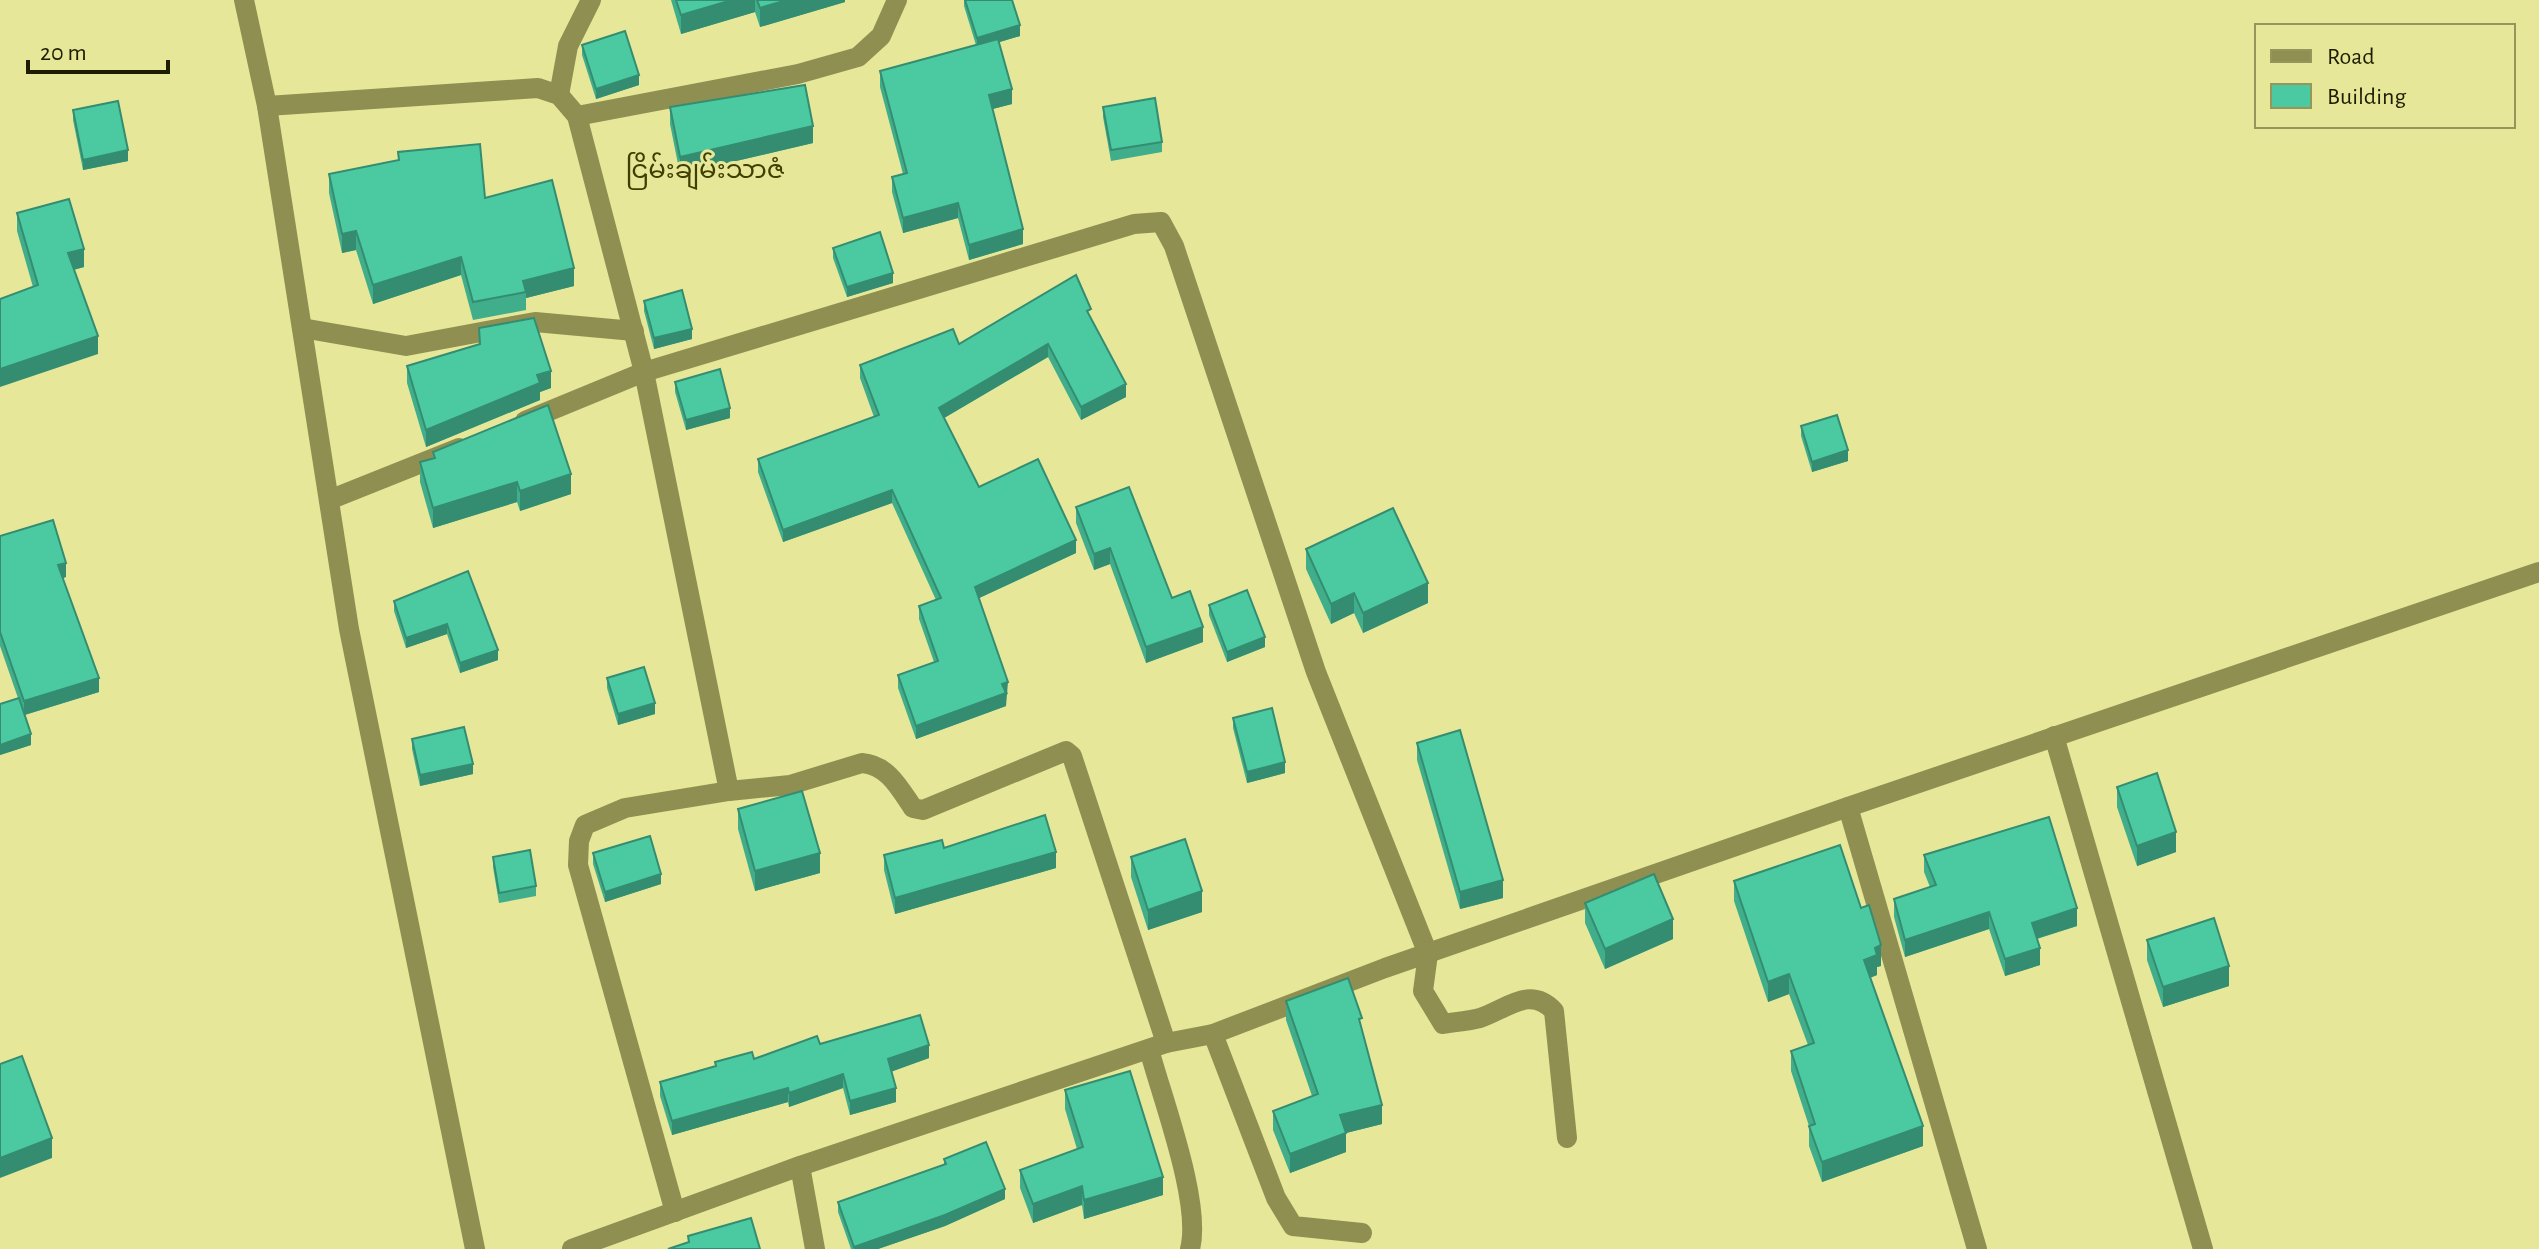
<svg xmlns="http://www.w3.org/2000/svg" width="2539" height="1249" viewBox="0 0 2539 1249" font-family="'Alegreya Sans','Noto Sans Myanmar',sans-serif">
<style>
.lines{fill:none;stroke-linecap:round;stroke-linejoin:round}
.minor{stroke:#8f8f51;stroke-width:20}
.wall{fill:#40ae8b}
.shaded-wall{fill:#348d71}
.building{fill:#4bcaa2;stroke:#348d71;stroke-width:2}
.labels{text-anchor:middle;stroke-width:6;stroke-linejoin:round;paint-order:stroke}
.quarter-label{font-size:26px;fill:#403f00;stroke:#e6e799}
</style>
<rect width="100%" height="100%" fill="#e6e799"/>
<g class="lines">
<g class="minor">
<path d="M244,0L267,106L349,629L475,1249"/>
<path d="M559,95L568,46L591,0"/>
<path d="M267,106L538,88L559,95L577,116L644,372L729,791L625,808L585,825L579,841L578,865L675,1212"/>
<path d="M577,116L798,74L858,57L881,36L897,0"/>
<path d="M302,328L406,346L535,322L634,331"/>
<path d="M525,421L644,372L1134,224L1161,222L1174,246L1316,672L1428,954L1423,991L1443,1024C1455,1022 1468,1021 1480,1018C1507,1009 1530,985 1554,1011L1567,1138"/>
<path d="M329,500L459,448"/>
<path d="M2054,736L2203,1249"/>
<path d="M729,791L790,785L862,763C888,765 900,789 913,808L923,810L1066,751L1072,756L1166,1043"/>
<path d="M1848,807L1977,1249"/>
<path d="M1213,1034L1276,1198L1293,1226L1362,1233"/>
<path d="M1149,1049C1162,1098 1202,1203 1190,1249"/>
<path d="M800,1166L815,1249"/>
<path d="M572,1249L800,1166L1166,1043L1213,1034L1385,968L1848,807L2539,572"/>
</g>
</g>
<g class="wall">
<path d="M671,0H845V2L760,27L755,12L681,34Z"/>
<path d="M964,0H1012L1020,36L999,42L1012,104L992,109L1023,244L969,260L958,218L903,233L892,192V177L903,174L880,87V71L976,45L964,6Z"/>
<path d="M582,45L639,85L596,99L582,55Z"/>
<path d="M670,107L813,143L680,174L670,124Z"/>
<path d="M1103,107L1162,142V152L1111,161L1103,117Z"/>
<path d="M73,110L128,161L83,170L73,120Z"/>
<path d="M398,152L485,198L574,286L526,298V310L473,320L461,275L373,304L356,250L342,253L329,193V174L398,160Z"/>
<path d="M17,213L84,267L74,270L98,354L33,287L17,231Z"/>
<path d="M833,248L893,283L847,297L833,258Z"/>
<path d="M644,301L692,339L654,349L644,311Z"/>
<path d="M1091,319L1126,397L1081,420L1048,357L944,418L979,487L1076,553L979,598L1008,694L1006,695V706L916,739L898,688V675L934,662L919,619V606L936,600L892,503L783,542L758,472V459L874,417L860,378V365L959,344Z"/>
<path d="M407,366L551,388L540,392V400L426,447L407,383Z"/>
<path d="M675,382L730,418L686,430L675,392Z"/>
<path d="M1801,426L1848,461L1812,472L1801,436Z"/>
<path d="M433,452L571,494L520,511L517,502L433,528L420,482V462L433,458Z"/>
<path d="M1076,507L1172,598L1203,642L1146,663L1110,564L1094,570L1076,523Z"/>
<path d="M0,536L66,577L62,578L99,692L25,715L31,745L0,755V704L18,698L0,646Z"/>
<path d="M1306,549L1428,603L1363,633L1354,613L1331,624L1306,569Z"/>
<path d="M468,571L498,660L460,673L447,634L406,648L394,611V601Z"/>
<path d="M1209,605L1265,647L1227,662L1209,615Z"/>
<path d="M607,678L655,714L618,725L607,688Z"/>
<path d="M1233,718L1285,773L1247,783L1233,728Z"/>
<path d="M412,739L473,774L420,786L412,749Z"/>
<path d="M1417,743L1503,898L1460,909L1417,760Z"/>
<path d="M2117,787L2176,852L2137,866L2117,807Z"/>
<path d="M738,809L820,873L755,891L738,829Z"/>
<path d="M944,848L1056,868L895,914L884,870V855Z"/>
<path d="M593,853L661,884L605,902L593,864Z"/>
<path d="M1924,855L2077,926L2037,939L2040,965L2005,976L1989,929L1905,957L1894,917V899L1930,887L1924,872Z"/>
<path d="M493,857L536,886V896L499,903L493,867Z"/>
<path d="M1131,857L1202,912L1148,930L1131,877Z"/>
<path d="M1734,881L1881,966L1877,967V975L1870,978L1923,1146L1822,1182L1809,1146V1126L1791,1071V1051L1808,1045L1789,994L1768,1002L1734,901Z"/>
<path d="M1585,903L1673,939L1605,969L1585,923Z"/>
<path d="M2147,940L2229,986L2163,1007L2147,960Z"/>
<path d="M1286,1001L1362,1031L1382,1124L1346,1133V1152L1290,1173L1273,1130V1111L1312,1096L1286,1020Z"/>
<path d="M820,1044L929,1058L892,1071L896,1102L850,1115L843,1088L789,1107L788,1102L672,1135L660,1096V1082L715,1066V1062L754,1059Z"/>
<path d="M1065,1090L1163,1195L1084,1219L1082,1205L1033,1223L1020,1188V1170L1077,1149L1065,1109Z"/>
<path d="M944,1159L1005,1199L945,1226L878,1249H851L838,1212V1202L944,1165Z"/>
</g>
<g class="shaded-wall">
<path d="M732,0H755V12L681,34V15Z"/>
<path d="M787,0H845V2L760,27V8Z"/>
<path d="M1020,25V36L977,49V38Z"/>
<path d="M639,75V85L596,99V89Z"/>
<path d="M1012,89V104L989,110V95Z"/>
<path d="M813,126V143L680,174V157Z"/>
<path d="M128,150V161L83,170V160Z"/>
<path d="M958,203V218L903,233V218Z"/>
<path d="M1023,229V244L969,260V245Z"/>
<path d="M356,231V250L342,253V234Z"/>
<path d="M84,249V267L68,271V253Z"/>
<path d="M461,257V275L373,304V285Z"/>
<path d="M574,268V286L526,298V292L523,281Z"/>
<path d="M893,273V283L847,297V287Z"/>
<path d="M692,329V339L654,349V338Z"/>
<path d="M98,336V354L0,387V369Z"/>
<path d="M1048,344V357L939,421V408Z"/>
<path d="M551,371V388L540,392V400L426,447V430L537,375Z"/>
<path d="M1126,384V397L1081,420V407Z"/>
<path d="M730,408V418L686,430V420Z"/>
<path d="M1848,450V461L1812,472V462Z"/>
<path d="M571,474V494L520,511V491Z"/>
<path d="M517,482V502L433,528V508Z"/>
<path d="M892,490V503L783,542V530Z"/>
<path d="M1076,540V553L975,600V587Z"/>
<path d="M1110,548V564L1094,570V554Z"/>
<path d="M66,563V577L58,580V565Z"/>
<path d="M1428,583V603L1363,633V613Z"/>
<path d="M1354,593V613L1331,624V604Z"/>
<path d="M447,624V634L406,648V638Z"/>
<path d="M1203,627V642L1146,663V647Z"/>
<path d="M1265,637V647L1227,662V652Z"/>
<path d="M498,650V660L460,673V663Z"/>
<path d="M99,678V692L24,715V701Z"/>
<path d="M1008,682L1006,706L916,739V726Z"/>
<path d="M655,703V714L618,725V714Z"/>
<path d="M31,734V745L0,755V745Z"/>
<path d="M1285,762V773L1247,783V772Z"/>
<path d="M473,764V774L420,786V775Z"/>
<path d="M2176,832V852L2137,866V846Z"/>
<path d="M1056,852V868L895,914V898Z"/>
<path d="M820,853V873L755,891V871Z"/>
<path d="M661,874V884L605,902V892Z"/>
<path d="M1503,880V898L1460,909V892Z"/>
<path d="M1202,891V912L1148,930V910Z"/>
<path d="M2077,908V926L2032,940V923Z"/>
<path d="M1989,912V929L1905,957V940Z"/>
<path d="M1673,919V939L1605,969V949Z"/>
<path d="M1881,945V966L1877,967V975L1864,980V960L1875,948Z"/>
<path d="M2040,948V965L2005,976V959Z"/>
<path d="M2229,966V986L2163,1007V987Z"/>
<path d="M1789,974V994L1768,1002V982Z"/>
<path d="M929,1045V1058L888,1073V1059Z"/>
<path d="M843,1074V1088L789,1107V1093Z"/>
<path d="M788,1088V1102L672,1135V1121Z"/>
<path d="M896,1088V1102L850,1115V1101Z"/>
<path d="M1382,1105V1124L1346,1133V1152L1290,1173V1154L1340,1115Z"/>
<path d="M1923,1126V1146L1822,1182V1162Z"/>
<path d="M52,1138V1158L0,1178V1158Z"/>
<path d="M1163,1177V1195L1084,1219V1200Z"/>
<path d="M1082,1186V1205L1033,1223V1204Z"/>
<path d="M1005,1189V1199L945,1226L878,1249H854V1247Z"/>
</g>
<g class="building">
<path d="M676,0H732L681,15Z"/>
<path d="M757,0H787L760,8Z"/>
<path d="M965,0H1012L1020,25L977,38Z"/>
<path d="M625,31L639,75L596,89L582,45Z"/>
<path d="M998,39L1012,89L989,95L1023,229L969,245L958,203L903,218L892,177L907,173L880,71Z"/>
<path d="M805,85L813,126L680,157L670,107Z"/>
<path d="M1155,98L1162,142L1111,150L1103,107Z"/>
<path d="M118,101L128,150L83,160L73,110Z"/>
<path d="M480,144L485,198L552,180L574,268L523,281L526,292L473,302L461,257L373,285L356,231L342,234L329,174L399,160L398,152Z"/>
<path d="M69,199L84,249L68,253L98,336L0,369V299L38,285L17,213Z"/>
<path d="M880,232L893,273L847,287L833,248Z"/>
<path d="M1076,275L1091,309L1087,311L1126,384L1081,407L1048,344L939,408L979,487L1038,459L1076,540L975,587L1008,682L1002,684L1006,693L916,726L898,675L938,661L919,606L941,598L892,490L783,530L758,459L879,415L860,365L953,329L959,344Z"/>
<path d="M682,290L692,329L654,338L644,301Z"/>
<path d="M534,318L551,371L537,375L540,383L426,430L407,366L480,344L479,328Z"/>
<path d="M720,369L730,408L686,420L675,382Z"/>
<path d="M548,405L571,474L520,491L517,482L433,508L420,462L435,458L433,452Z"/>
<path d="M1837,415L1848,450L1812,462L1801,426Z"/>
<path d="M1129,487L1172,598L1190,591L1203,627L1146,647L1110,548L1094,554L1076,507Z"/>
<path d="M1393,508L1428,583L1363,613L1354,593L1331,604L1306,549Z"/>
<path d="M53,520L66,563L58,565L99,678L24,701L0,632V536Z"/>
<path d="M468,571L498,650L460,663L447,624L406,638L394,601Z"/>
<path d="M1247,590L1265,637L1227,652L1209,605Z"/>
<path d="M644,667L655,703L618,714L607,678Z"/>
<path d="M19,698L31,734L0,745V704Z"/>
<path d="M1272,708L1285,762L1247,772L1233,718Z"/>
<path d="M464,727L473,764L420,775L412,739Z"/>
<path d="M1460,730L1503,880L1460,892L1417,743Z"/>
<path d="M2157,773L2176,832L2137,846L2117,787Z"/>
<path d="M802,791L820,853L755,871L738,809Z"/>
<path d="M1045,815L1056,852L895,898L884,855L942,840L944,848Z"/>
<path d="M2049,817L2077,908L2032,923L2040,948L2005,959L1989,912L1905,940L1894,899L1936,885L1924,855Z"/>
<path d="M650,836L661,874L605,892L593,853Z"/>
<path d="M1185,839L1202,891L1148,910L1131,857Z"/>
<path d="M1840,845L1861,908L1869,905L1881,945L1875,948L1877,955L1864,960L1923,1126L1822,1162L1809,1126L1815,1124L1791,1051L1814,1043L1789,974L1768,982L1734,881Z"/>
<path d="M530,850L536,886L499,893L493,857Z"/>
<path d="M1654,874L1673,919L1605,949L1585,903Z"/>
<path d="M2214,918L2229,966L2163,987L2147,940Z"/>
<path d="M1348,978L1362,1018L1359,1019L1382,1105L1340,1115L1346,1133L1290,1154L1273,1111L1318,1094L1286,1001Z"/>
<path d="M920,1015L929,1045L888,1059L896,1088L850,1101L843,1074L789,1093L788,1088L672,1121L660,1082L716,1066L715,1062L752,1052L754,1059L817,1036L820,1044Z"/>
<path d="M22,1056L52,1138L0,1158V1064Z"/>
<path d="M1130,1071L1163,1177L1084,1200L1082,1186L1033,1204L1020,1170L1083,1147L1065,1090Z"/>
<path d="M986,1142L1005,1189L945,1215L854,1247L838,1202L946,1164L944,1159Z"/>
<path d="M751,1218L760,1249H668L689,1242L688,1236Z"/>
</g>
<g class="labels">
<g class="quarter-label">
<text x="705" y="178">ငြိမ်းချမ်းသာဇံ</text>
</g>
</g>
<rect x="2255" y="24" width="260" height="104" fill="#e6e799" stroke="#96965c" stroke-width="2"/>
<rect x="2271" y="50" width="40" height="12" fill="#8f8f51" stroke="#96965c" stroke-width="2"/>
<text x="2327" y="64" font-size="24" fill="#1e1d00">Road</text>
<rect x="2271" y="84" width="40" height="24" fill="#4bcaa2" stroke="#96965c" stroke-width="2"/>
<text x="2327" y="104" font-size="24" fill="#1e1d00">Building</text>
<path d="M28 60v12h140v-12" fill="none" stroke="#1e1d00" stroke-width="4"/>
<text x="40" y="60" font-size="24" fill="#1e1d00" stroke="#e6e799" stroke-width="6" paint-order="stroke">20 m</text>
</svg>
